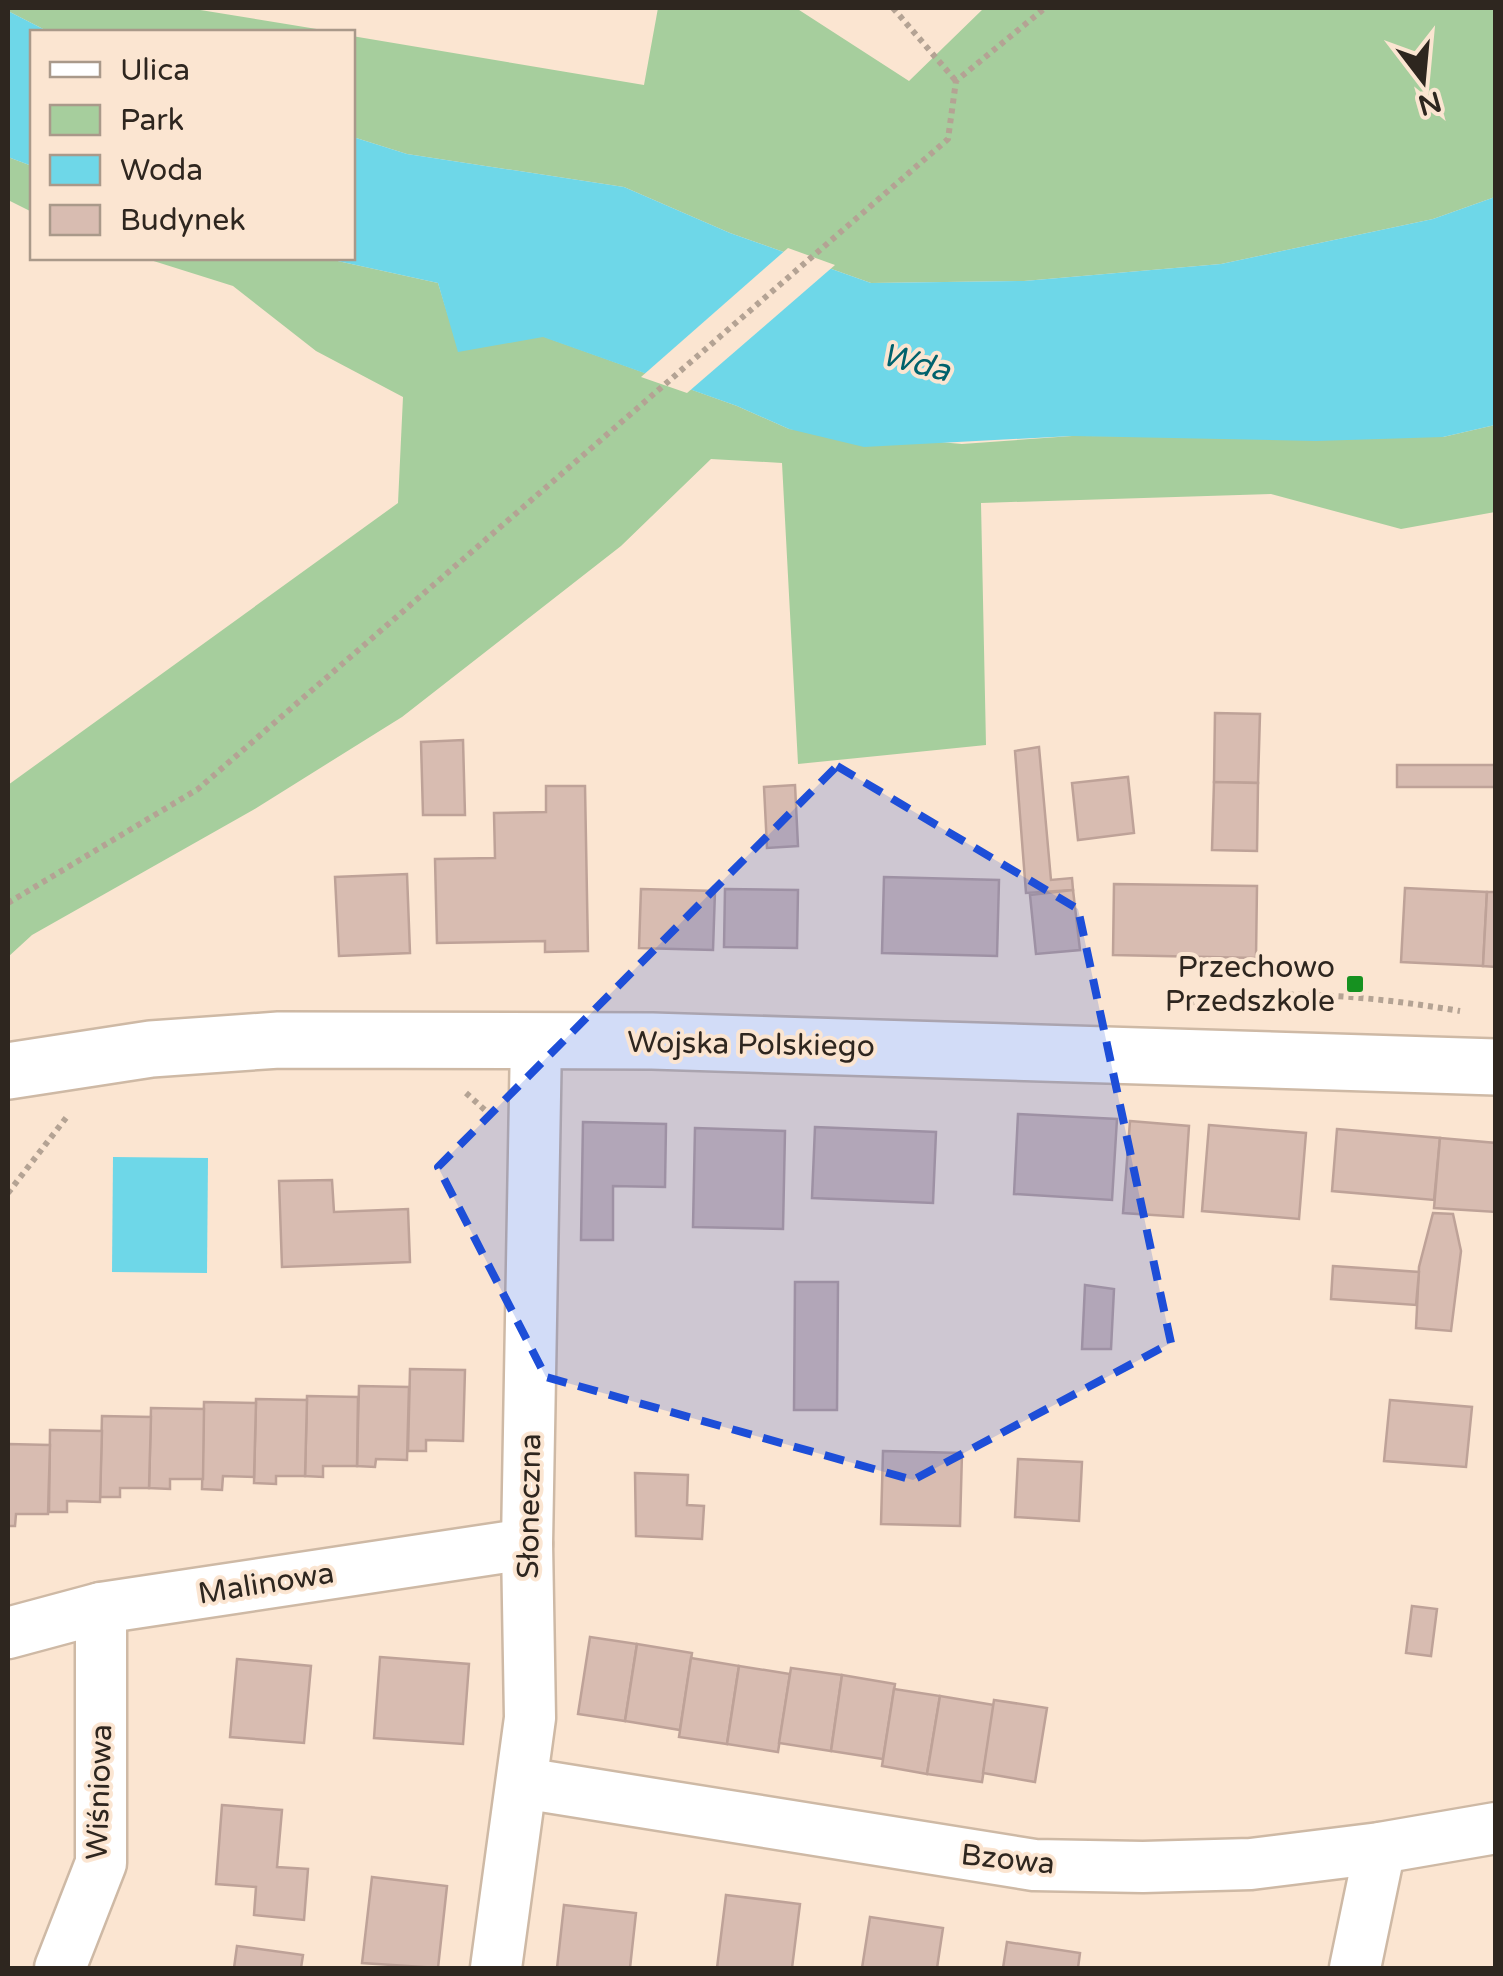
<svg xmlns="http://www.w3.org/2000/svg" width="1503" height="1976" viewBox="0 0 1503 1976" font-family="'Varela Round',sans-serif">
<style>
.green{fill:#a6ce9d}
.water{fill:#6ed7e8}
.pier{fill:#fbe5d1}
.building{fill:#d8bcb1;stroke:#bea298;stroke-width:2.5}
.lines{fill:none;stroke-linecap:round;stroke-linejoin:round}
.street-casing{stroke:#ceb9a5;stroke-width:55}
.secondary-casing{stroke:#ceb9a5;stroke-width:60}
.path{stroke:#b4a394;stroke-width:6;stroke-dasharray:5 5;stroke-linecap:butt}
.street{stroke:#fff;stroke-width:50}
.secondary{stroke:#fff;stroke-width:55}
.marked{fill:#1d4ed8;fill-opacity:0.2;stroke:#1d4ed8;stroke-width:8;stroke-dasharray:20 12;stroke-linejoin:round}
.poi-dot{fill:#169120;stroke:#fbe5d1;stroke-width:4}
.labels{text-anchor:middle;stroke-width:8;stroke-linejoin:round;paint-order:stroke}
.poi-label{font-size:30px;fill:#2e261f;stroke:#fbe5d1;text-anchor:end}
.street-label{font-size:30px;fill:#2e261f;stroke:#fbe5d1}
.water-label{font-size:32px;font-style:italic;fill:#00616c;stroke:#fbe5d1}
</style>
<rect width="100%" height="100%" fill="#fbe5d1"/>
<g class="green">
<path d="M8,8H188L335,32H49L8,11Z"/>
<path d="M658,8H796L909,81L984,8H1495V197L1433,219L1221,264L1024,281L871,283L730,233L624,187L407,154L353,137L352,36L644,85Z"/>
<path d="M8,157L32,166V212L8,200Z"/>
<path d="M144,258H324L438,283L459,351L542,336L737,406L789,429L962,444L1072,436L1443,437L1495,425V512L1401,529L1271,494L981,503L986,745L798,764L782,463L711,459L621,546L402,717L253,810L32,935L8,957V785L398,503L403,397L316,351L233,286Z"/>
</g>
<g class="water">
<path d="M8,11L49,32H32V166L8,157Z"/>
<path d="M353,137L407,154L624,187L730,233L871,283L1024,281L1221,264L1433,219L1495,197V425L1443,437L1316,441L1072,436L864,447L789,429L737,406L543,337L458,352L438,283L324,258H352Z"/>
<path d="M113,1157L208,1158L207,1273L112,1272Z"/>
</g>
<path class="pier" d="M788,248L835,265L687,393L641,377Z"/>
<g class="building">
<path d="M1215,713L1260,714L1258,783L1214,782Z"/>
<path d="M463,740L465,815H423L421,742Z"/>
<path d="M1039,747L1051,880L1072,878L1073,890L1026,893L1015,751Z"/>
<rect x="1397" y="765" width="99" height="22"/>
<path d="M1128,777L1134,833L1078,840L1072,783Z"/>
<path d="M1214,782L1258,783L1257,851L1212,850Z"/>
<path d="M795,785L798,846L767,848L764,787Z"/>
<path d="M546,786H585L588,951L545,952V941L437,943L435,859L495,858L494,813L546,812Z"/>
<path d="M407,874L410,953L339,956L335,877Z"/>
<path d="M884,877L999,880L997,956L882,953Z"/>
<path d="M1114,884L1257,886L1256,958L1113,955Z"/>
<path d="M1405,888L1487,892L1483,966L1401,962Z"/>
<path d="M641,889L715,891L713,950L639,948Z"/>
<path d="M725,889L798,890L797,948L724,947Z"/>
<path d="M1073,890L1080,950L1036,954L1030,895Z"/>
<path d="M1487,892H1496V967L1483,966Z"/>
<path d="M1018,1114L1117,1119L1112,1200L1014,1194Z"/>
<path d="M1130,1121L1189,1126L1183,1217L1123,1213Z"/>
<path d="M583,1122L666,1124L665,1187L613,1186V1240H581Z"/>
<path d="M1209,1125L1306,1133L1299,1219L1202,1211Z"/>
<path d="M815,1127L936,1132L933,1203L812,1198Z"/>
<path d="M695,1128L785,1131L783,1229L693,1227Z"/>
<path d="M1337,1129L1440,1138L1434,1200L1332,1191Z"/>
<path d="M1440,1138L1496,1143V1212L1434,1208Z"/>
<path d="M332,1180L334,1212L408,1209L410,1262L282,1267L279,1181Z"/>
<path d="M1433,1213L1453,1214L1461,1251L1451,1331L1416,1328L1419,1267Z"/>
<path d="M1333,1266L1419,1272L1416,1305L1331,1299Z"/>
<path d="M795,1282H838L837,1410H794Z"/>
<path d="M1085,1285L1114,1289L1111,1349H1082Z"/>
<path d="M410,1369L465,1370L463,1441L426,1440V1451H408Z"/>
<path d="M359,1386L409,1387L407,1460L376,1459L375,1467L357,1466Z"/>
<path d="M307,1396L358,1397L357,1466H323V1477L305,1476Z"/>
<path d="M256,1399L307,1400L305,1476H276V1484L254,1483Z"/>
<path d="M1390,1400L1472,1407L1466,1467L1384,1461Z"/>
<path d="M204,1402L256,1403L254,1477L223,1476L222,1490L202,1489Z"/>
<path d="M151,1408L204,1409L203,1479H170V1489L149,1488Z"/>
<path d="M102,1416L151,1417L149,1488H120V1497H100Z"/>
<path d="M50,1430L102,1431L100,1502L67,1501V1512H49Z"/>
<path d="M8,1444L50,1445L48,1514H16L15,1526H8Z"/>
<path d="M883,1451L962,1453L960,1526L881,1524Z"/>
<path d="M1018,1459L1082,1462L1079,1521L1015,1517Z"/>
<path d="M635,1473L688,1475L687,1505L704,1506L702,1539L636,1536Z"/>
<path d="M1412,1606L1437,1609L1431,1656L1406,1653Z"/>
<path d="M590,1637L637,1644L625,1721L578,1714Z"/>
<path d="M637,1644L692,1653L680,1730L625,1721Z"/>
<path d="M380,1657L469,1664L463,1744L374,1738Z"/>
<path d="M691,1658L739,1666L727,1744L679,1737Z"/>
<path d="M237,1659L311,1666L304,1743L230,1737Z"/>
<path d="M739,1666L790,1674L778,1752L727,1744Z"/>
<path d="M791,1668L842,1675L831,1751L779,1743Z"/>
<path d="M842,1675L895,1684L883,1759L831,1751Z"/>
<path d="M894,1689L940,1696L927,1774L882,1766Z"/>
<path d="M940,1696L994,1705L982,1782L927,1774Z"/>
<path d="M994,1700L1047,1708L1035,1782L983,1773Z"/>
<path d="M222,1805L282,1810L277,1867L308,1869L304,1920L254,1915L256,1887L216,1884Z"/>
<path d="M372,1877L447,1886L438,1968L362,1963Z"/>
<path d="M726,1895L800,1904L792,1968H717Z"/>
<path d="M564,1905L636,1913L630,1968H557Z"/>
<path d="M870,1917L943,1928L937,1968H862Z"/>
<path d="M1007,1942L1080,1953L1078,1968H1003Z"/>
<path d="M237,1946L303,1955L301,1968H234Z"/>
</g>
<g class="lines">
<defs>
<g id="street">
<path d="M8,1633L101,1608L527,1544"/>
<path d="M523,1783L1034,1865L1143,1867L1251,1864L1380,1848L1496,1828"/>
<path d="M60,1968L101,1863V1608"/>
<path d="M496,1968L530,1718L527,1544L536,1040"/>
<path d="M1355,1968L1380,1848"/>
</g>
<path id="secondary" d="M8,1071L151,1049L279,1040L652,1041L1496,1067"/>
</defs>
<use href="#street" class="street-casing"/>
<use href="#secondary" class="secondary-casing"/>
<g class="path">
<path d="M893,8L956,81"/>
<path d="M8,903L198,789L948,139L956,81L1045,8"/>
<path d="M1189,1003C1279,987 1369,996 1460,1011"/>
<path d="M466,1093L486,1111"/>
<path d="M8,1193L69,1114"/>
</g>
<use href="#street" class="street"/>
<use href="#secondary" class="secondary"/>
</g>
<path class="marked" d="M837,766L1078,909L1171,1343L913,1480L546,1377L438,1167Z"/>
<rect class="poi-dot" x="1345" y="974" width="20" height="20" rx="5"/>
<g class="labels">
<g class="poi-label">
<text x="1335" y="977">Przechowo<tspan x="1335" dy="34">Przedszkole</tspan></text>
</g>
<g class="street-label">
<text transform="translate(751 1044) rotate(1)" y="10">Wojska Polskiego</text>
<text transform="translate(529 1506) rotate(-89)" y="10">Słoneczna</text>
<text transform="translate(266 1583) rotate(-9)" y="10">Malinowa</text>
<text transform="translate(99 1792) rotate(-88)" y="10">Wiśniowa</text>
<text transform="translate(1008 1859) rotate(6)" y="10">Bzowa</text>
</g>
<g class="water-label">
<text transform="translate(916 362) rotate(15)" y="11">Wda</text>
</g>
</g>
<rect width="1503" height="1976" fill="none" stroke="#2e261f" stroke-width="20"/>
<rect x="30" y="30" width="325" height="230" fill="#fbe5d1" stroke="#a9998a" stroke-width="2.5"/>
<rect x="50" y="62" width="50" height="15" fill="#ffffff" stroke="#a9998a" stroke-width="2.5"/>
<text x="120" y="80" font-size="30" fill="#2e261f">Ulica</text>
<rect x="50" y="105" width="50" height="30" fill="#a6ce9d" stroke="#a9998a" stroke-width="2.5"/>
<text x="120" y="130" font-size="30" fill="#2e261f">Park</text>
<rect x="50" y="155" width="50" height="30" fill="#6ed7e8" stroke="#a9998a" stroke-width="2.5"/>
<text x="120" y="180" font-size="30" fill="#2e261f">Woda</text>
<rect x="50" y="205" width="50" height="30" fill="#d8bcb1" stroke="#a9998a" stroke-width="2.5"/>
<text x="120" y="230" font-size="30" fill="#2e261f">Budynek</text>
<g transform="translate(1423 80) rotate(164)" stroke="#fbe5d1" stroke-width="8" paint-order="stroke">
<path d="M0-8L18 38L0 25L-18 38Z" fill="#2e261f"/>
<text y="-15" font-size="28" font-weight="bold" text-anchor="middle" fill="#2e261f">N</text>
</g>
</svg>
